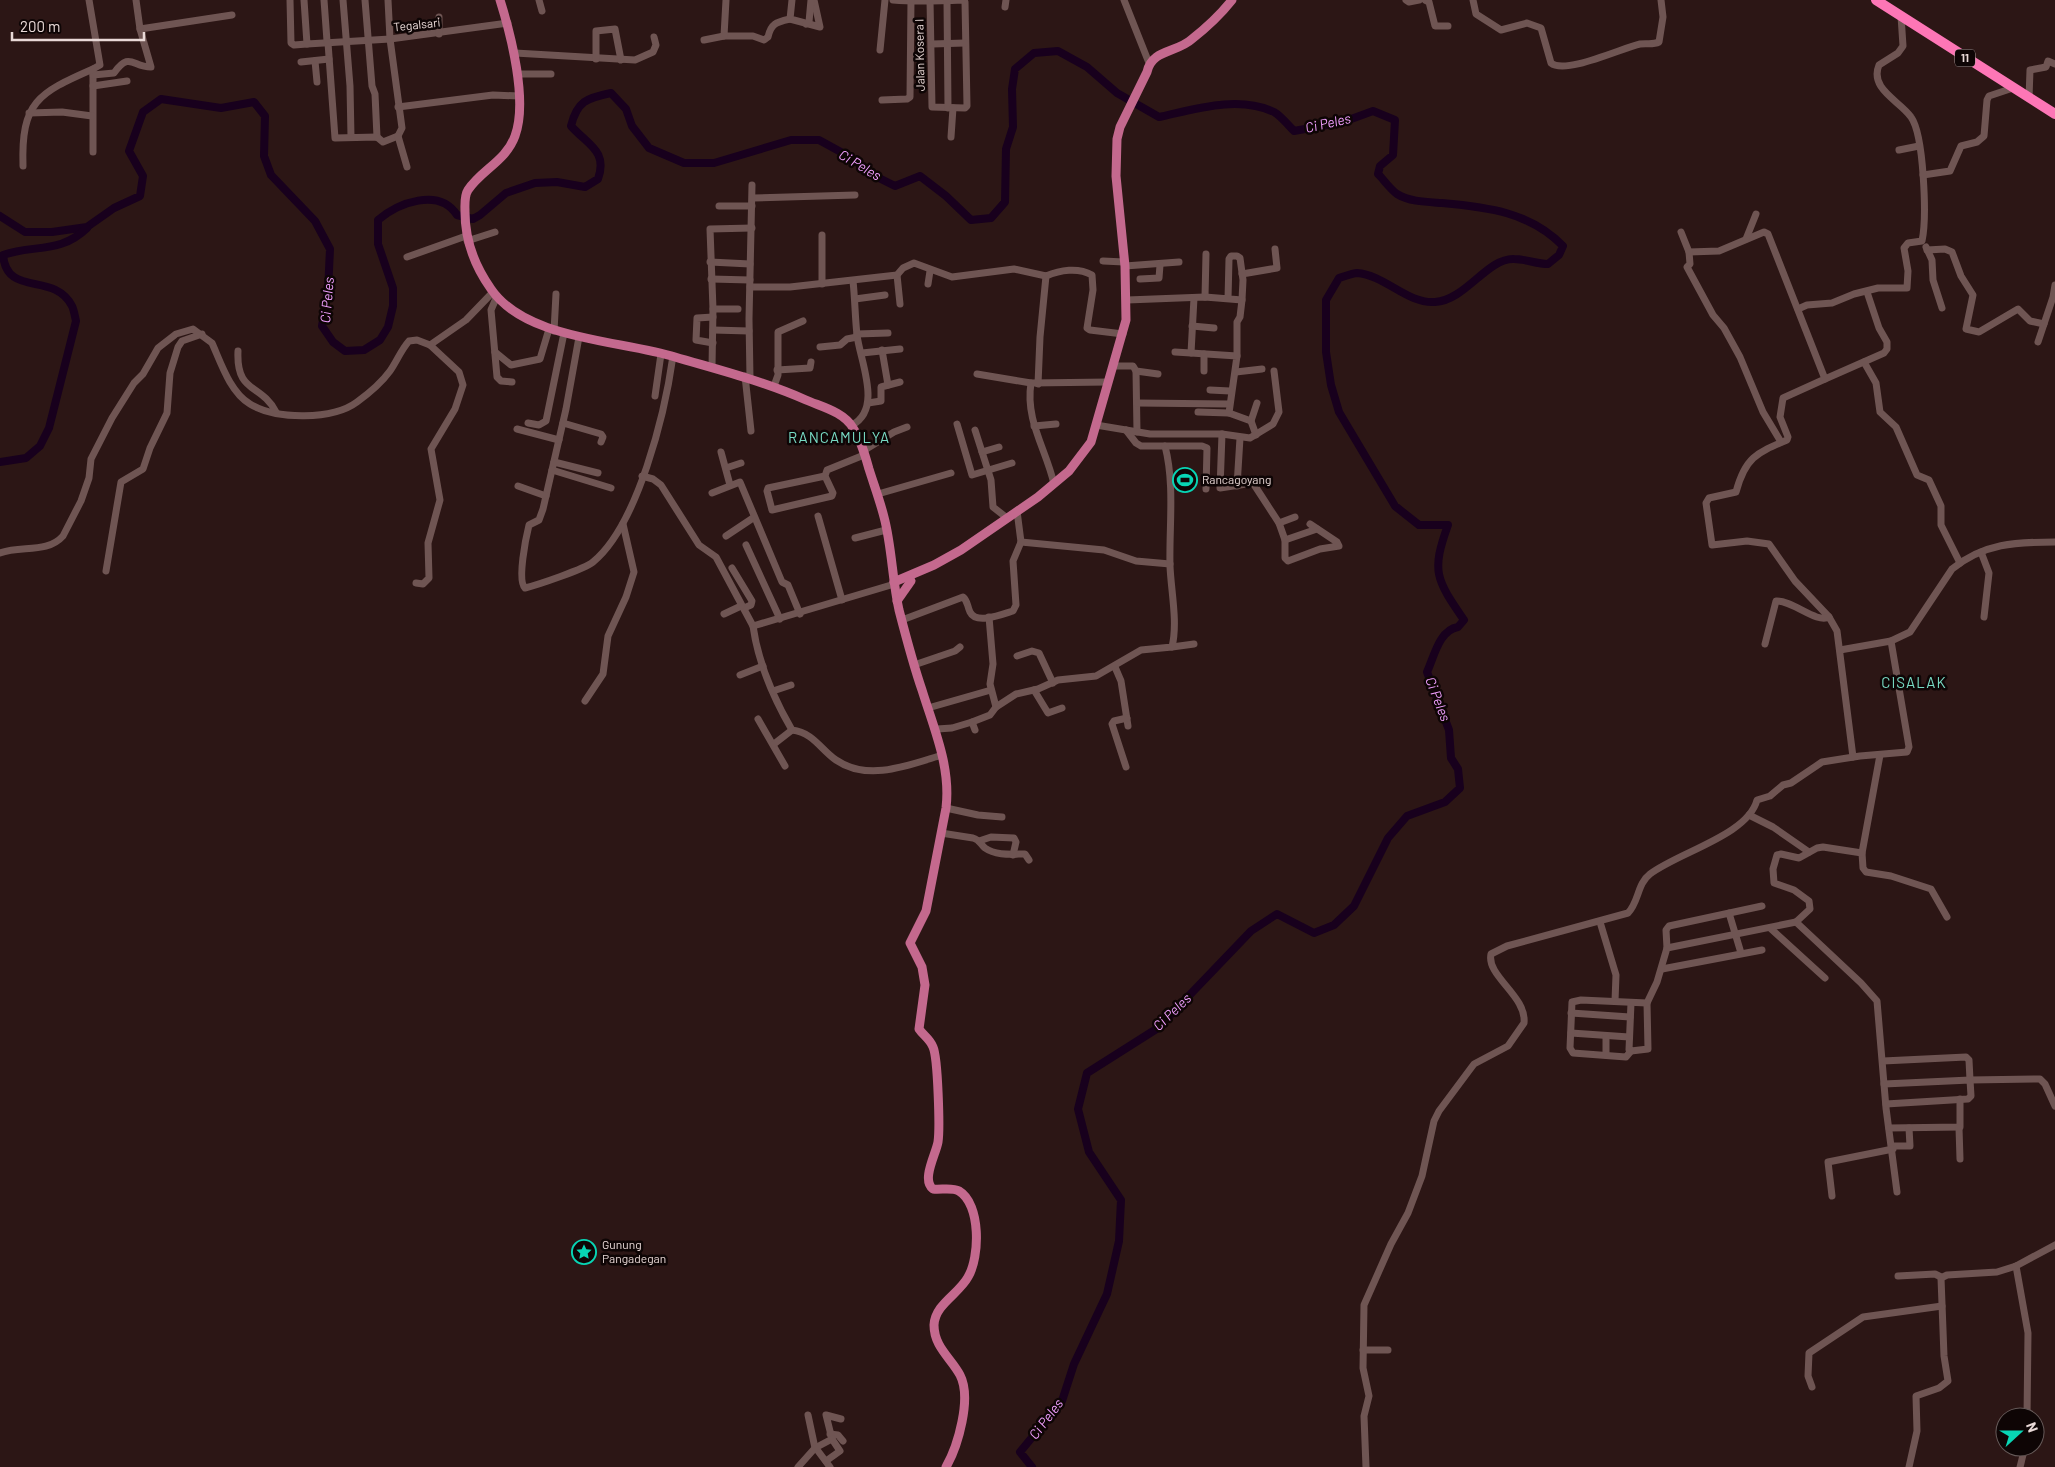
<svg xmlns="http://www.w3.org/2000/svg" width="2055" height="1467" viewBox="0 0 2055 1467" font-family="Barlow,sans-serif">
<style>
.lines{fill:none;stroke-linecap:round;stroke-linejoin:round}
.river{stroke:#18001d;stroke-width:8}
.minor{stroke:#6f5553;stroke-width:7}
.major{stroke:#c4698e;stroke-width:9}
.highway{stroke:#fd76b6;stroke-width:10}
.labels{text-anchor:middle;stroke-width:5;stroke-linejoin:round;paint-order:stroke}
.shield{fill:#0e0505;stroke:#a79998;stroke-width:1}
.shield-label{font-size:11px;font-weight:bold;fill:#e9d9d7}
.street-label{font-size:12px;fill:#e9d9d7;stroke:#0e0505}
.poi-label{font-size:12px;fill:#e9d9d7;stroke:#0e0505;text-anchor:start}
.water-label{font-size:14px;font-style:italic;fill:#ef9efd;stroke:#0e0505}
.quarter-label{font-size:15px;letter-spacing:1px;fill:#78dbc4;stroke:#0e0505}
</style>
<rect width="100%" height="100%" fill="#2c1615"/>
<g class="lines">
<g class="river">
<path d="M0,216L25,232H52L87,227L114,208L140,196L143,176L129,151L143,112L161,99L221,108L254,102L265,116L264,156L271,175L315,221L330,249L328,291L322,326L333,342L345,351L364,350L380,340L388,327L393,306V288L378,244V220C398,203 439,187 457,215L473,219L480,215L506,193L535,183L557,182L585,187L598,179C608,151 588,145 571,126C577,101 587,98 611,93L626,109L632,126L649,148L684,163H714L791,140H819L850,157L871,174L895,186L920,176L946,196L971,220L991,218L1005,202L1006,149L1013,127L1012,89L1015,69L1034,53L1058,51L1087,67L1117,93L1159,117C1195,109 1239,95 1274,112C1281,116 1288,125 1294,131L1343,122L1373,111L1395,120L1393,155L1380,166L1378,174C1384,180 1390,189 1397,194C1410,202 1427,202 1442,203C1487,207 1530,212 1563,246L1559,255L1548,264C1537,264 1525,259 1514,259C1487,258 1466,300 1435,302C1407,304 1385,275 1357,273C1352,273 1344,277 1339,278L1326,300V352L1331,385L1339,412L1395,506L1419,525H1448C1431,572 1436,579 1464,620L1458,627C1439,630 1434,657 1427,672L1449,730L1451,758L1458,769L1460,788L1445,802L1407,816L1388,838L1354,906L1334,925L1314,933L1277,914L1251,931L1158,1028L1087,1073L1078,1109L1089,1152L1121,1200L1119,1241L1107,1294L1074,1364L1062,1401L1020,1452L1032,1467"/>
<path d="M0,462L26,458L40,446L49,428L76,321C75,317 74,310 72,306C54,271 7,298 3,255C35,244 60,254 87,228"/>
</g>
<g class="minor">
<path d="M89,0L100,65L93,69V152"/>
<path d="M136,0L140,29L232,15"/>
<path d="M290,0L291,43L294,45L307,44"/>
<path d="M304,0L307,44L390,39L508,23"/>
<path d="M324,0L327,41"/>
<path d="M343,0L350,86L351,137"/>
<path d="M365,0L372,86L375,94L377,137"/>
<path d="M539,0L542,11"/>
<path d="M726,0L724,36H753L764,40L768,37C771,23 777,22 790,19"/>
<path d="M792,0L790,19L820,27L814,0"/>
<path d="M893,0C916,2 940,1 963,0L965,2L967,106L965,108L932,107L930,0"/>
<path d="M1124,0L1149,63"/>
<path d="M1406,0L1409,2L1419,0"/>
<path d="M1425,0L1429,2L1435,26H1448"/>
<path d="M1473,0L1476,14L1501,30L1527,23L1541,28L1551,63C1565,75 1622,48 1640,44C1647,43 1653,45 1659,42L1663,17L1661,0"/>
<path d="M947,1L948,108"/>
<path d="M1005,7L1006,0"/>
<path d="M806,24L809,22L811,0"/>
<path d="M439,34V17"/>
<path d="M704,40L724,36"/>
<path d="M328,43L335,138L377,137L383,142L398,136L402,128L390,39L388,0"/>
<path d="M932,44L965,43"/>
<path d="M880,50L885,0"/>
<path d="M515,53L635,60L653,52L656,45L654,37"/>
<path d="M596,59V31L615,29L621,60"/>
<path d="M315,61L317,82"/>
<path d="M301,62L329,59"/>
<path d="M517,74H551"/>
<path d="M93,75L114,73C130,51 132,67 151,67L140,29"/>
<path d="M93,86L127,81"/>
<path d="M2029,98L2030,70L2046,67L2048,61L2055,64"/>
<path d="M882,100L907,99L910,97L911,0"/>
<path d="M398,107L493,95L519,96"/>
<path d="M29,113L62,112L92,116"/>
<path d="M398,136L407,167"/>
<path d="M951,137L953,108"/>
<path d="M1899,150L1919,146"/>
<path d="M23,166C21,102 38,93 93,69"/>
<path d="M1923,175L1950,171L1961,146L1977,142L1984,136L1987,100L1989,96L2013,88"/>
<path d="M753,198L855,195"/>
<path d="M719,206H752"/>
<path d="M1681,232L1689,252L1719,251L1764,232L1768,234L1825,379L1783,398L1780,417L1788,437L1787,440C1756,453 1745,458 1736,492L1709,498L1706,503L1712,545L1747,541L1769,544L1795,581L1829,617L1837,631L1853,757"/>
<path d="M822,235V284"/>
<path d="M1746,239L1756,214"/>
<path d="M467,241L495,232"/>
<path d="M1926,247L1932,260L1933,280L1942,308"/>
<path d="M1927,250L1945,249L1952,252L1961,276L1973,295L1966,329L1979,332L2018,309L2030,321L2044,324"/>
<path d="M1689,252L1690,264L1687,267L1713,315L1724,328L1740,357L1763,412L1781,442"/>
<path d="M407,257L466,236"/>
<path d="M1103,261L1124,262"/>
<path d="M710,262L750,264"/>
<path d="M1125,266L1179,262"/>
<path d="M1242,274L1277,268L1275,249"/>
<path d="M897,275L900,304"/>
<path d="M711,279L750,280"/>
<path d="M1140,279L1159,278L1160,265"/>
<path d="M928,284L930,271"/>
<path d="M750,287H790L897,275L903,268L914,263L952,277L1014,269L1046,276C1060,270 1078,267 1092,275L1093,290L1087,328L1090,330L1123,334"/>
<path d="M497,296L491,310L497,377L501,381L512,382"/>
<path d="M1205,297L1206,254"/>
<path d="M1194,298L1191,353L1237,356L1229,413L1251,421L1256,435"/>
<path d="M855,299L885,295"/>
<path d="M1127,300L1205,297L1242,300L1243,280L1240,258L1237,256H1231L1229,259L1228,299"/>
<path d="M713,309H738"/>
<path d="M1798,309L1807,305L1832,303L1854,294L1878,288H1907L1908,271L1904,248L1908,243L1922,241C1927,218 1924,135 1911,117C1900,101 1869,89 1879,65L1898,53L1903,46L1901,16"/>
<path d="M1192,326L1214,328"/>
<path d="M713,330L749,331"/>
<path d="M554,331L556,294"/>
<path d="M857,334L888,333"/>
<path d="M579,337L566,409L543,509L539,520L529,525C526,537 517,581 525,588C537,585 585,569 593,562C638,525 665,413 673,356"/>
<path d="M2038,342L2053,297L2055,285"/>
<path d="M713,343L696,340L697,318L713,317"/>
<path d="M430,345L466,320L493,292"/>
<path d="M820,347L840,345L847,339L857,337"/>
<path d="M882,350L888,385"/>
<path d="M238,351C236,394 261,383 276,412"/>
<path d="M495,352L511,365L540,359L549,329"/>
<path d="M1175,352L1191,353"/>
<path d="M862,353L900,349"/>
<path d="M1237,356V322L1240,317L1242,300"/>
<path d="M1864,362L1876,383L1880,412L1896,427L1917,475L1929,480L1941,506V525L1960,563"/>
<path d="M1113,366H1133L1136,371L1158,374"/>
<path d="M712,367L713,309L710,229L752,228"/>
<path d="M777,370L810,368L811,362"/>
<path d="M1136,371L1137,432"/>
<path d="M1204,371V354"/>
<path d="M1236,372L1262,369"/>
<path d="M977,374L1031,383"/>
<path d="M745,376L751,431"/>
<path d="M750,378L749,319L752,185"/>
<path d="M1825,379L1884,353L1887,349V342L1879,328L1867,292"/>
<path d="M1038,384L1040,337L1046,276"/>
<path d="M774,386L778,375V332L803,321"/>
<path d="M1210,390L1230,391"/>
<path d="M655,396L661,354"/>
<path d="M868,403L881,401V387L900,382"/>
<path d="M1137,403L1229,404"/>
<path d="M1198,412L1229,413"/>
<path d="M1251,421L1257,403"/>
<path d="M528,423L539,425L546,421L564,333"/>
<path d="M563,423L601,434L603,437L601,442"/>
<path d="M957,424L972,475L1012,463"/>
<path d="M852,425C883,409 860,361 857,335C855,317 855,299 853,281"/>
<path d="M1096,425L1150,434H1222L1250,438L1273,424L1279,412L1274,371"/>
<path d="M1034,426L1056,424"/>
<path d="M517,429L559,440"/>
<path d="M975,430L991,480L993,507L1007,518"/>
<path d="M1126,430L1136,443L1141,446H1202L1207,448L1206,489"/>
<path d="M1222,434L1220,488L1253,483L1279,523L1285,540L1317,529"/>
<path d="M863,451L894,432L907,427"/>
<path d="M721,452L730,485"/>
<path d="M982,452L999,447"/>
<path d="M554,462L598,473"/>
<path d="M726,468L741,463"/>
<path d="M552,470L611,488"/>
<path d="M642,476L653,479L661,485L699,545L716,557L753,626"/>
<path d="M825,476L768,488L767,491L772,510L832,496L833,493L825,476L827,470L864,455"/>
<path d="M1054,484C1046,449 1025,420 1031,383L1108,382"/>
<path d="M518,486L546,496"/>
<path d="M1237,486L1240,438"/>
<path d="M712,493L740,482L782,582L788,585L800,614"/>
<path d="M878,494L951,473"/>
<path d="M1017,511L1021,542"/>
<path d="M818,516L842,600"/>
<path d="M1279,523L1295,517"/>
<path d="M726,536L753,518"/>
<path d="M855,538L886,530"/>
<path d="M1285,540V558L1288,561L1320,549L1339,546L1337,542L1310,524"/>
<path d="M746,545L780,619"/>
<path d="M1981,552L1989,573L1984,617"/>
<path d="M0,553C21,545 47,554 63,536L81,501L89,478L91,459L112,418L134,383L143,374L158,348L176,334L193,329L212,343C221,363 230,392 250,404C276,420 333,420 357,402C368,394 382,382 390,371C397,361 401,350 409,341L417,340L430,345L459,372L463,385L455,409L431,449L440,500L428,543L429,578L423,584L416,583"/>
<path d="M732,568L752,601L751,605L744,608"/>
<path d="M106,571L121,482L143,469L150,448L167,413L170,373L178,347L182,341L202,334"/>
<path d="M894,582L891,585L753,626C758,662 774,699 792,730C814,733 820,749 836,760C868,782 909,765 942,755"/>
<path d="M724,614L741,606"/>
<path d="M989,617L993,664L990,684L996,707"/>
<path d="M902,620L963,597C968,601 967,606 970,612C976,625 1003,614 1013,611L1016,605L1013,561L1021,542L1104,550L1136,561L1170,564"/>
<path d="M1765,644L1776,601C1792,600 1817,624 1829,617"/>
<path d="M1172,647L1194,644"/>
<path d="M1840,650L1891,641"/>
<path d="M1017,656L1032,651L1039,653L1053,683"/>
<path d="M914,665L955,651L960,647"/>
<path d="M1115,667L1121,681L1128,726"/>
<path d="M740,675L763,666"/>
<path d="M1034,690L1048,713L1062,708"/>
<path d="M773,691L791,685"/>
<path d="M585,701L603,674L608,636L626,597L634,572L623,524"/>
<path d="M928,708L991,690"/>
<path d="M758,719L785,766"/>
<path d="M937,729L952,728L972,722"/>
<path d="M975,730L972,722L990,715L996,707L1016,694L1038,689L1058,680L1096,676L1141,650L1172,647C1178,622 1171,591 1170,566C1169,526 1175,485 1165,446"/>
<path d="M774,744L792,730"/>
<path d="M1126,767L1112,724L1114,721L1127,718"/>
<path d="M946,808L978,815L1002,817"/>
<path d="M1749,815L1773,827L1809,852"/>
<path d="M941,833L973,838C980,840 980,844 985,848C996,856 1013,854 1025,854L1029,860"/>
<path d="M979,841L991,837L1014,838L1016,842L1013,855"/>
<path d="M1862,853L1863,868L1866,872L1891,876L1931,889L1947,917"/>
<path d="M1729,913L1741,953"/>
<path d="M1600,922L1616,975L1615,1001"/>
<path d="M1796,922L1861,983L1877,1001L1886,1108L1897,1192"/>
<path d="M1770,928L1825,978"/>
<path d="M1667,948L1666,930L1669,926L1762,906"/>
<path d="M1662,969L1762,950"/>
<path d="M1631,1003L1629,1050L1631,1051L1648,1049L1647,1003"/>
<path d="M1571,1013L1630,1017"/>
<path d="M1571,1033L1629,1037"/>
<path d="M1606,1036V1055"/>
<path d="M1631,1051L1626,1057L1573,1053L1570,1048L1572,1002L1581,1000L1647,1003L1657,982L1667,948L1796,922L1810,909L1809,901L1794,890L1774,883L1773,869L1777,855L1781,854L1799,858L1817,848L1823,847L1862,853L1880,755"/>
<path d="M1883,1061L1966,1057L1969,1060L1970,1080L2040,1079L2045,1084L2055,1106"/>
<path d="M1884,1084L1970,1080L1971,1096L1968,1099L1886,1104"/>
<path d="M1889,1128L1960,1127V1099"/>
<path d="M1959,1128L1960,1159"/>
<path d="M1892,1146H1910L1909,1128"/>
<path d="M1832,1196L1828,1162L1893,1149"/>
<path d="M2016,1266L2028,1333L2027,1417"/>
<path d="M1898,1276L1935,1274L1941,1277"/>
<path d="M1363,1350H1388"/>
<path d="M1812,1387L1808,1376L1809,1353L1863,1317L1942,1306"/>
<path d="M808,1415L815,1448"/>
<path d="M830,1434L838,1435L843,1441"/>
<path d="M818,1451L830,1467"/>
<path d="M826,1461L840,1451L832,1439L826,1415L841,1419"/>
<path d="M798,1467L815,1448L832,1439"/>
<path d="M1366,1467L1364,1416L1369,1396L1363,1368L1364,1305L1391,1244L1408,1213L1422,1176L1434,1121L1439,1111L1474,1064L1508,1046L1524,1023C1527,996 1486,976 1491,954L1507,946L1628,913C1639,902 1637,884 1650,874C1679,852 1748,835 1757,800L1770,796L1783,785L1791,783L1822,762L1860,756L1907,752L1909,747L1891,641L1910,632L1952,569C1984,543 2016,542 2055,542"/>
<path d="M1909,1467L1917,1431L1916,1396L1939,1388L1948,1381L1944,1356L1941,1278L1947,1275L1997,1272L2016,1266L2055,1245"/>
<path d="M2020,1467L2025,1447"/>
</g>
<g class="major">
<path d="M500,0C511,35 528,101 515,136C506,161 481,170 468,190C464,196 465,205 465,212C465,241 474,265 491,289C526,340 620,340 675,357C719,370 763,381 806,400C822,407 844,412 853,428C861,440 865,455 869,469C874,485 880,501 884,517C892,547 892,579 899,610C906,637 913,664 922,690C934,729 951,767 946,808L926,911L910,943L922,967L925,985L919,1029C923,1035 930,1039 933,1047C938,1058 940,1129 938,1142C936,1154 921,1180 933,1189C941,1190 952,1187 959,1191C981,1204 980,1257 968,1277C959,1294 935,1304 934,1325C934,1347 951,1358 960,1375C972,1398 958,1446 946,1467"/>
<path d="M894,582L934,565L961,550L1038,497L1069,471L1091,442L1126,320L1125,266L1116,176L1117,139L1120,127L1147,72C1152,49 1177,53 1192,39C1206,28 1221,14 1232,0"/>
<path d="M897,601L911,581"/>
</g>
<path class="highway" d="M1876,0L2055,114"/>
</g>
<defs>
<symbol id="stadium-ring" viewBox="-11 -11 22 22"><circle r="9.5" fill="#0e0505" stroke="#08d5b5" stroke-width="1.5"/><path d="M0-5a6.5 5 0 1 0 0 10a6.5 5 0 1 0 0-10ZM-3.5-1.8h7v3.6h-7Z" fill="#08d5b5"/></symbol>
<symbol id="sight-ring" viewBox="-11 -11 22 22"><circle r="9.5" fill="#0e0505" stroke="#08d5b5" stroke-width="1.5"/><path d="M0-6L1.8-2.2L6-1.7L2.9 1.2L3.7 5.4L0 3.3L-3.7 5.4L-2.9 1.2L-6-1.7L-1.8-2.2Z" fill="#08d5b5"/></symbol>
</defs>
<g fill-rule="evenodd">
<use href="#stadium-ring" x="1171" y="466" width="28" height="28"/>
<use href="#sight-ring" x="570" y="1238" width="28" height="28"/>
</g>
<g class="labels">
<rect class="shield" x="1955" y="49.5" width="20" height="17" rx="4"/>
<g class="shield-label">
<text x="1965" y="62">11</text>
</g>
<g class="street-label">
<text transform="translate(417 25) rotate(-6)" y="4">Tegalsari</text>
<text transform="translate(920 55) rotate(-91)" y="4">Jalan Kosera I</text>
</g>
<g class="poi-label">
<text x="1202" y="484">Rancagoyang</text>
<text x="602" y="1249">Gunung<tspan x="602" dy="14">Pangadegan</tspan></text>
</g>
<g class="water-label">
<text transform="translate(1328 123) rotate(-13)" y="5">Ci Peles</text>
<text transform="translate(860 165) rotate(31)" y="5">Ci Peles</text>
<text transform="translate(327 300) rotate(-85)" y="5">Ci Peles</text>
<text transform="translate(1438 699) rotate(69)" y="5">Ci Peles</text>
<text transform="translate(1172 1012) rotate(-44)" y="5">Ci Peles</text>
<text transform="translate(1046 1419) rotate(-53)" y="5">Ci Peles</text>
</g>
<g class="quarter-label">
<text x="839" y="443">RANCAMULYA</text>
<text x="1914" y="688">CISALAK</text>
</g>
</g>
<g transform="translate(2020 1432) rotate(69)"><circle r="24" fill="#0e0505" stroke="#665a59"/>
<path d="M0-4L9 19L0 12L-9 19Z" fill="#08d5b5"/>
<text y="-8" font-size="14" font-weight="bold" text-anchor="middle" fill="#e9d9d7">N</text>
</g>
<path d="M12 32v8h132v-8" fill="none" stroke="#e9d9d7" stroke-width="2.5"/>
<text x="20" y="32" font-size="15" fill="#e9d9d7" stroke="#0e0505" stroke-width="4" paint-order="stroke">200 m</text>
</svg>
